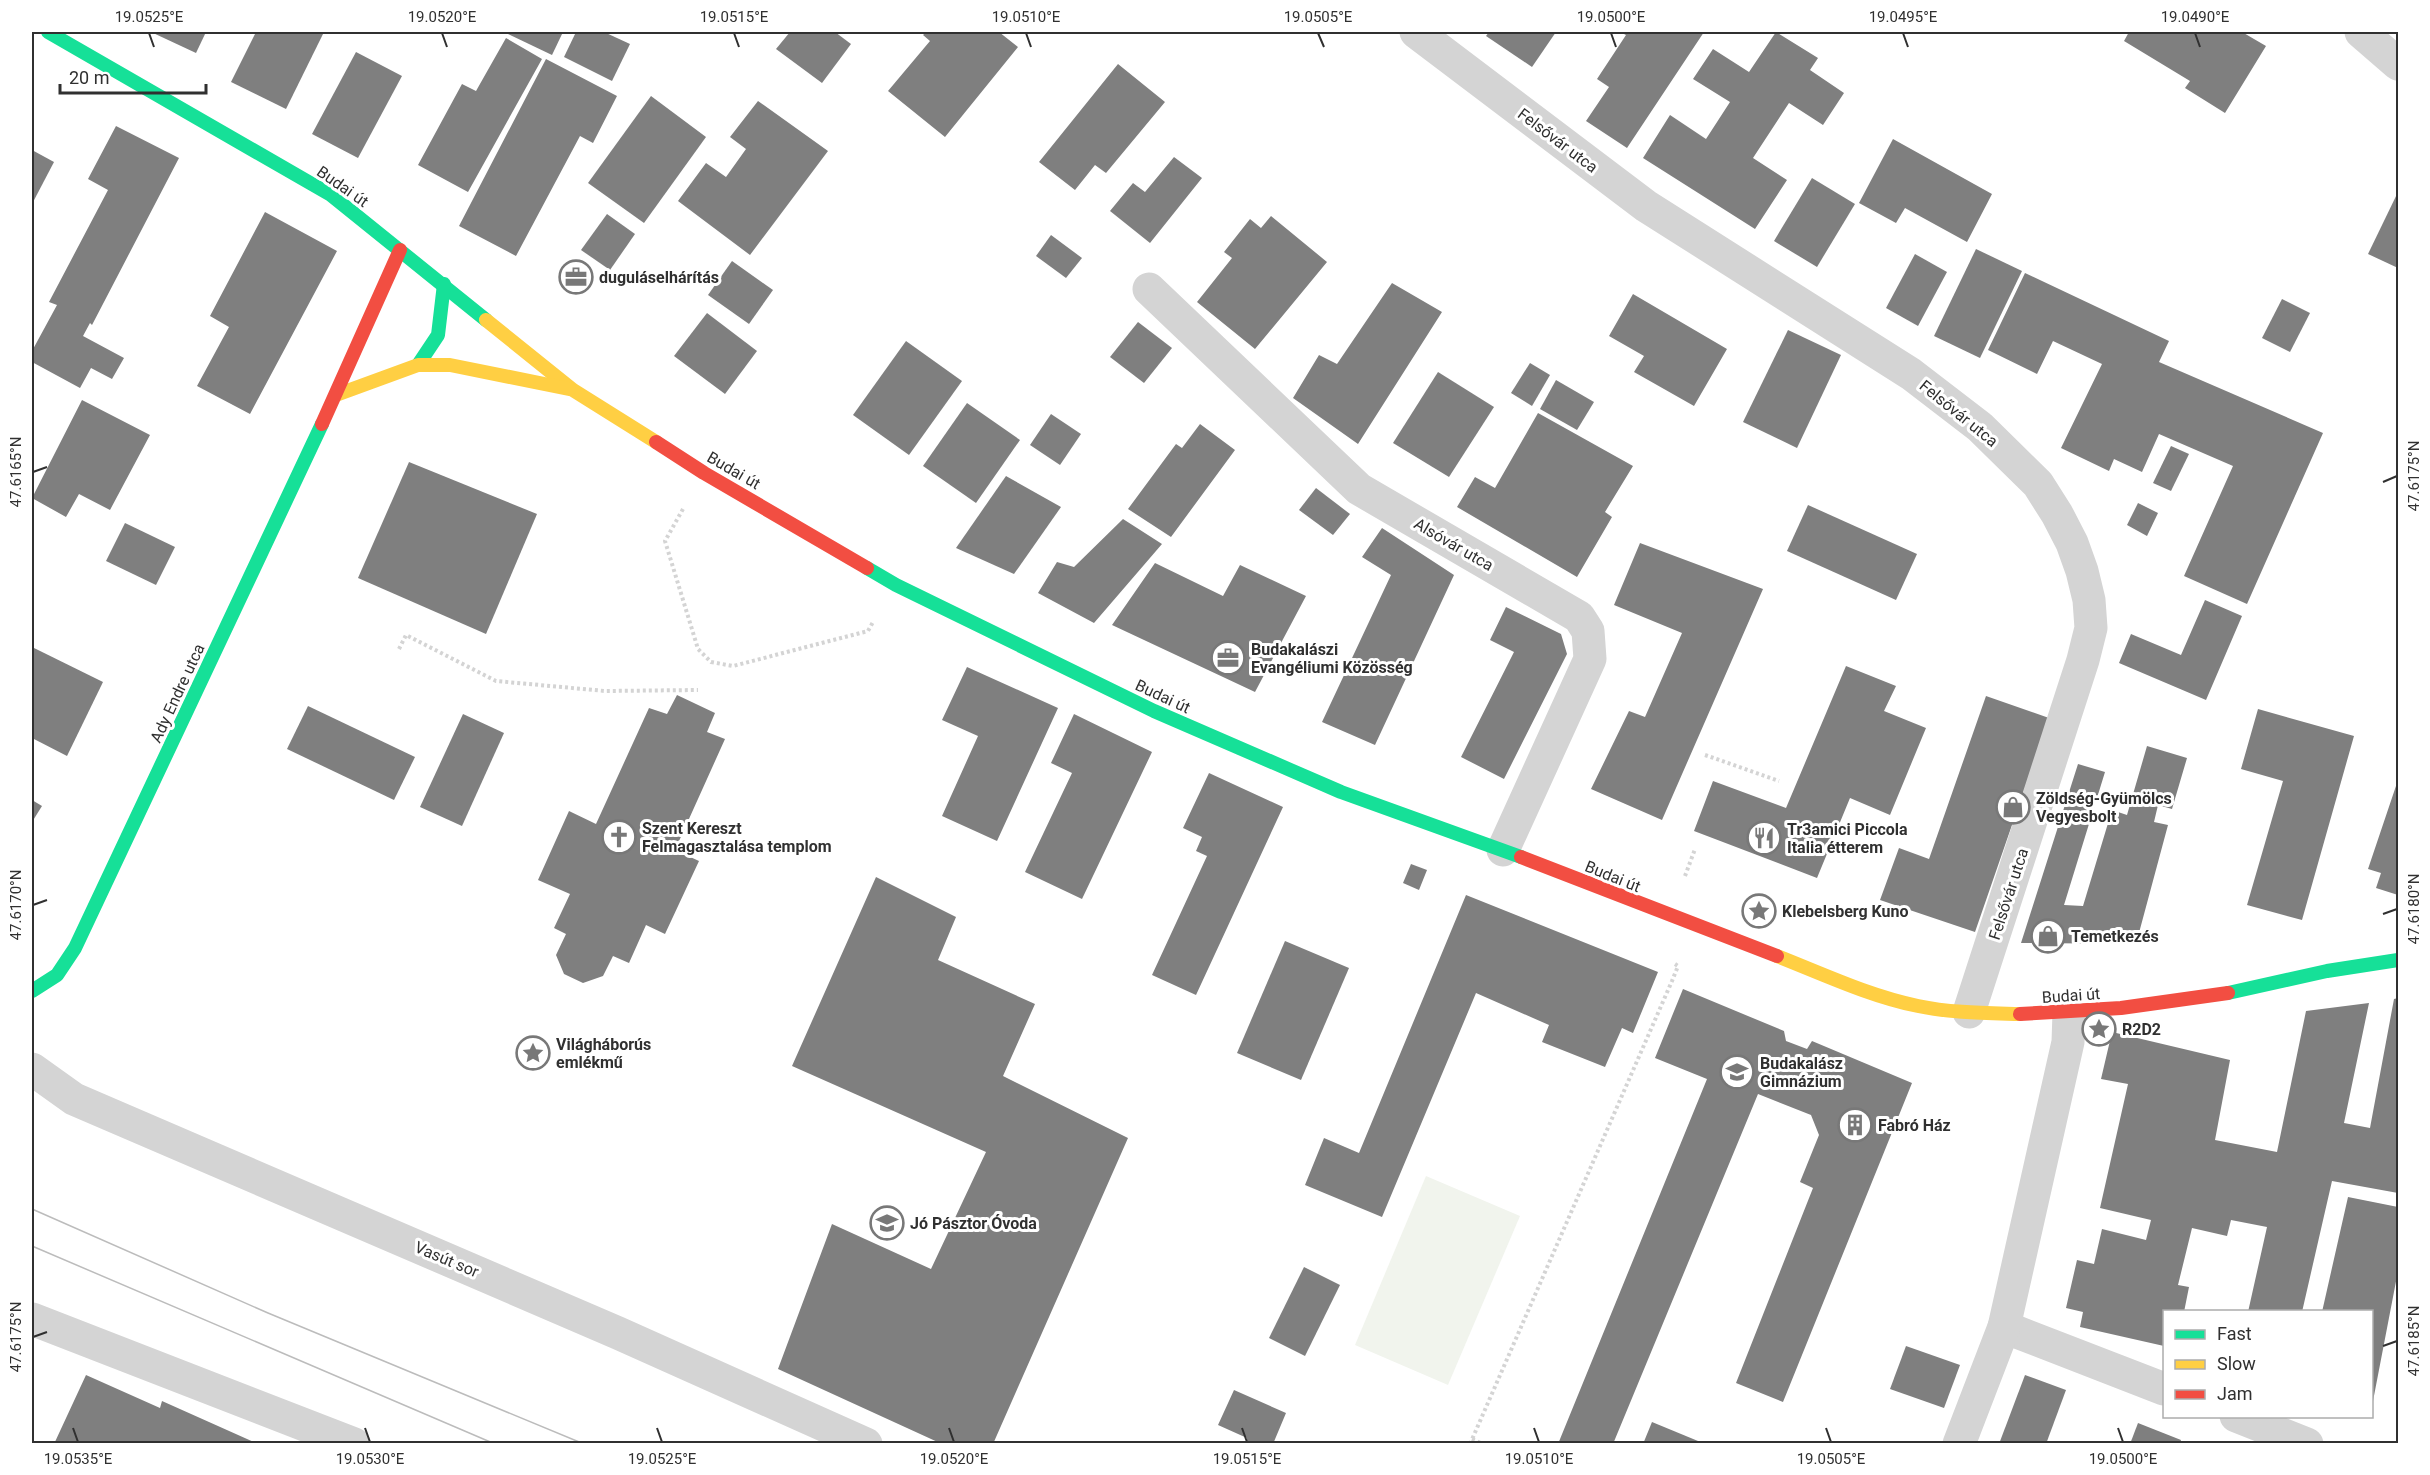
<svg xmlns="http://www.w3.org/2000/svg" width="2430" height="1475" viewBox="0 0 2430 1475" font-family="Roboto,sans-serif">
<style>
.green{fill:#f1f4ed}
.building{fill:#7f7f7f}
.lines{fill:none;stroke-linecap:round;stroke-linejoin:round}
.path{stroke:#d4d4d4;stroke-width:4;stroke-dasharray:3 3;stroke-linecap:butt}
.street{stroke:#d4d4d4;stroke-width:33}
.fast{stroke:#16e098;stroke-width:14}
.slow{stroke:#ffcf43;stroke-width:14}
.jam{stroke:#f24e42;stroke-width:14}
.tram{stroke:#bcbcbc;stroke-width:1.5}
.ticks{fill:none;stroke:#303030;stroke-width:2}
.labels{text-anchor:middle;stroke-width:6;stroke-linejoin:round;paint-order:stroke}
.street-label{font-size:16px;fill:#303030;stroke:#fff}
.poi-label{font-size:16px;font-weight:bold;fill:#303030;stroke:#fff;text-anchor:start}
.neatline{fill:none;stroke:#303030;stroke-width:2}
.ticks-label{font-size:15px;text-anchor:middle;fill:#303030}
</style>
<rect width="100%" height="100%" fill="#fff"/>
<path class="green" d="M1426,1176L1520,1216L1448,1385L1355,1345Z"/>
<g class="building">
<path d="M151,32H206L196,53Z"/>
<path d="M256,32H324L286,109L231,82Z"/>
<path d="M504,32H563L552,55Z"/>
<path d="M576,32H604L630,44L612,81L564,57Z"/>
<path d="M790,32H835L851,44L822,83L776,49Z"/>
<path d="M926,32H999L1018,47L945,137L888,91L930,41L923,35Z"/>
<path d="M1489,32H1556L1532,67L1486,36Z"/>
<path d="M1620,32H1704L1627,148L1586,121L1609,87L1597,79L1626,35Z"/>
<path d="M1776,32L1818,58L1810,70L1844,93L1823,125L1789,103L1753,158L1787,180L1755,229L1643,158L1670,115L1706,139L1730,102L1693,79L1713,49L1749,72Z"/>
<path d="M2129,32H2242L2266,46L2225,113L2185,88L2190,81L2124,41Z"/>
<path d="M506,38L542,59L468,192L418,165L462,84L476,91Z"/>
<path d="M356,52L402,76L358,158L312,134Z"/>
<path d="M546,59L617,96L593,143L580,136L516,256L459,226Z"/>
<path d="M1118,64L1165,102L1106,173L1095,165L1075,190L1039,162Z"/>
<path d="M651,96L706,137L644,223L588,183Z"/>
<path d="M758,101L828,151L750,255L678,201L706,163L726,177L746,149L730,137Z"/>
<path d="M116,126L179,158L92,325L90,323L83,336L124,358L112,379L91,368L80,388L32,362V351L57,305L49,302L108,190L88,179Z"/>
<path d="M1893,139L1992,194L1967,242L1905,208L1896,223L1859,203Z"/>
<path d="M32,150L54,162L32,204Z"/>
<path d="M1174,157L1202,178L1150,243L1110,211L1133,183L1145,192Z"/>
<path d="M1812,178L1855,204L1817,267L1774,241Z"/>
<path d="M2398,192V268L2368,254Z"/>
<path d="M265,212L337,251L250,414L197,386L229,327L210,316Z"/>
<path d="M607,214L635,234L610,270L581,250Z"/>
<path d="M1271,216L1327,262L1255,349L1197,302L1232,258L1224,252L1250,219L1261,228Z"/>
<path d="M1051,235L1082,258L1066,278L1036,256Z"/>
<path d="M1976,249L2022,271L1980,358L1934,336Z"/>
<path d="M1915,254L1947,272L1918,326L1886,308Z"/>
<path d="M732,261L773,290L749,324L708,295Z"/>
<path d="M2025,273L2169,341L2159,362L2323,433L2247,604L2184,576L2233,466L2159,434L2142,472L2114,459L2109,471L2061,448L2102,364L2053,341L2037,374L1988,350Z"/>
<path d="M1392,283L1442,312L1358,444L1293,398L1319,355L1337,364Z"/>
<path d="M1633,294L1727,349L1694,406L1634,372L1644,356L1609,336Z"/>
<path d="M2282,299L2310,313L2290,352L2262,338Z"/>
<path d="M707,313L757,351L725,394L674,356Z"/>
<path d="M1138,322L1172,348L1144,383L1110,357Z"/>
<path d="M1788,330L1841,355L1797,448L1743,422Z"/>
<path d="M906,341L962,381L909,455L853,415Z"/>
<path d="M1530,363L1550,375L1532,406L1511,393Z"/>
<path d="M1438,372L1494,407L1449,477L1393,443Z"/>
<path d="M1556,380L1594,402L1577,430L1540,409Z"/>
<path d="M82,400L150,435L110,510L79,494L66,517L32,498Z"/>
<path d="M967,403L1020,440L976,503L923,466Z"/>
<path d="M1538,413L1633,466L1605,512L1612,517L1577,577L1457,507L1475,477L1495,488Z"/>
<path d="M1051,414L1081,434L1060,465L1030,445Z"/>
<path d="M1200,424L1235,450L1171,537L1128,509L1176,444L1182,448Z"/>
<path d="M2171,446L2189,454L2171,491L2153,483Z"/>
<path d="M409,462L537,514L486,634L358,578Z"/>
<path d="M1006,476L1061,507L1014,574L956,548Z"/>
<path d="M1316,488L1350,514L1333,535L1299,510Z"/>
<path d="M2138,503L2158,513L2147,536L2127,525Z"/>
<path d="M1808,505L1917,554L1896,600L1787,551Z"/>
<path d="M1123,519L1162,544L1094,623L1038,593L1057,562L1074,567Z"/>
<path d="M125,523L175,547L156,585L106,561Z"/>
<path d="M1382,528L1454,575L1375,745L1322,722L1391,575L1362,557Z"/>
<path d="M1640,543L1763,589L1662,820L1591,789L1629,711L1645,717L1682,633L1614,605Z"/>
<path d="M1155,563L1223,596L1240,565L1306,596L1255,692L1112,625Z"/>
<path d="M2205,600L2242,616L2206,700L2119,663L2131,634L2181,655Z"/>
<path d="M1506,607L1561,634L1567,654L1504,779L1461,757L1514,652L1490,640Z"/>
<path d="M32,647L103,682L67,756L32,738Z"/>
<path d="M1846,666L1896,686L1884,711L1926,728L1890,815L1850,798L1817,878L1694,831L1713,781L1786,808Z"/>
<path d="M967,667L1058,708L997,841L942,816L978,736L942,720Z"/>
<path d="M677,695L715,713L707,732L725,739L675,850L699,861L665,934L646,925L629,963L613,956L603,976L583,983L564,974L556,955L566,934L554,928L570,894L538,880L569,811L596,824L649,708L667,714Z"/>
<path d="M1986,696L2049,718L1975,932L1880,900L1899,848L1929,859Z"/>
<path d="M308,706L415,757L394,800L287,749Z"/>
<path d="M2258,709L2354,736L2302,920L2247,905L2283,781L2241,769Z"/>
<path d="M463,714L504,733L462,826L420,807Z"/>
<path d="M1074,714L1152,752L1082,899L1025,872L1072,773L1051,763Z"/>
<path d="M2147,746L2187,758L2172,809L2158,805L2154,822L2168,825L2136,944L2021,943L2078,764L2105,772L2064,905L2083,906L2112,810L2127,815Z"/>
<path d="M1209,773L1283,807L1196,995L1152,975L1207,856L1196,851L1202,837L1183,828Z"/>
<path d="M2398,780V895L2376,888L2381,873L2368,869Z"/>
<path d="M32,800L42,806L32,822Z"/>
<path d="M1411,864L1427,870L1419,890L1403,883Z"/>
<path d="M876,877L956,917L938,960L1035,1004L1003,1076L1128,1138L993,1444H942L778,1369L832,1224L931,1269L986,1152L792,1066Z"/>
<path d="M1466,895L1658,972L1633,1033L1622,1028L1605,1067L1542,1042L1549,1025L1476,993L1382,1217L1305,1185L1324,1138L1359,1153Z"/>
<path d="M1285,941L1349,968L1301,1080L1237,1053Z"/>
<path d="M1683,989L1784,1031L1786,1041L1807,1049L1812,1041L1912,1083L1783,1402L1736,1383L1813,1188L1800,1182L1819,1135L1811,1115L1758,1094L1613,1444H1558L1707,1079L1655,1058Z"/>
<path d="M2398,998V1193L2332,1181L2302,1312H2248L2267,1227L2231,1220L2227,1236L2192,1228L2178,1285L2189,1287L2184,1312H2164V1346L2080,1327L2083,1312L2066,1308L2077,1260L2094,1264L2102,1229L2146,1240L2151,1220L2100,1208L2128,1084L2101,1079L2112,1032L2230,1060L2215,1140L2277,1152L2306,1011L2369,1003L2344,1123L2370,1128L2394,999Z"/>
<path d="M2348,1197L2398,1207V1271L2373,1401L2372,1312H2322Z"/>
<path d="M1304,1267L1340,1285L1305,1356L1269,1338Z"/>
<path d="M1906,1346L1960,1365L1944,1408L1890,1389Z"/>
<path d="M86,1375L160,1408L162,1401L258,1444H54Z"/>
<path d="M2025,1375L2066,1390L2046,1444H1999Z"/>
<path d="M1234,1390L1286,1413L1273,1444H1245L1247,1438L1218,1425Z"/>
<path d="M1652,1422L1698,1441L1697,1444H1643Z"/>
<path d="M2138,1423L2181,1440L2180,1444H2130Z"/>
</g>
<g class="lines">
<g class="path">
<path d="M683,509L665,541L698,649L711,662L733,666L868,631L873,622"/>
<path d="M399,649L406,635L496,681L605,691L698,690"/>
<path d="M1705,755L1779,781"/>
<path d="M1685,876L1695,849"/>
<path d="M1472,1439L1483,1444"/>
<path d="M1470,1444L1672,981L1678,966L1675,964"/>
</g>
<g class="street">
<path d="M1416,32L1646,206L1911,374L1980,427L2038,484L2057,514L2072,543L2082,571L2089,600L2091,628L2083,660L1969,1012"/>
<path d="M2361,32L2398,64"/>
<path d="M1149,289L1359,489L1579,617L1588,631L1590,659L1503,850"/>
<path d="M32,1069L74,1099L618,1333L866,1444"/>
<path d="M32,1319L354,1444"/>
<path d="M2004,1327L2164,1389"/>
<path d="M2236,1416L2307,1444"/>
<path d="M1959,1444L2004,1327L2068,1042L2069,1013"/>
</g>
<g class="fast">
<path d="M48,32L331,195L486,320"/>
<path d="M418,365L438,335L444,284"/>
<path d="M867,568L896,585L1154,711L1341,792L1521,857"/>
<path d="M32,991L57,975L75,948L322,424"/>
<path d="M2228,993L2327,971L2398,960"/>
</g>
<g class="slow">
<path d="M486,320L573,390L656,442"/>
<path d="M336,395L418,365H450L569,389"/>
<path d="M1777,956C1823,974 1869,996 1918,1006C1951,1013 1986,1013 2020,1014"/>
</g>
<g class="jam">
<path d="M322,424L400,250"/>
<path d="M656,442L704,473L867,568"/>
<path d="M1521,857L1777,956"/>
<path d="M2020,1014L2121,1008L2228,993"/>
</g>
<g class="tram">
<path d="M32,1209L268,1313L584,1444"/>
<path d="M32,1246L495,1444"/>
</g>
</g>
<path class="ticks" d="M149,33L154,47M442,33L447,47M734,33L739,47M1026,33L1031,47M1318,33L1324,47M1611,33L1616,47M1903,33L1908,47M2195,33L2200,47M33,472L47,467M2383,482L2397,476M33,905L47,900M2383,914L2397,909M33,1337L47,1332M2383,1346L2397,1341M73,1428L78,1442M365,1428L370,1442M657,1428L662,1442M949,1428L954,1442M1242,1428L1247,1442M1534,1428L1539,1442M1826,1428L1831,1442M2118,1428L2123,1442"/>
<defs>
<symbol id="office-ring" viewBox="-11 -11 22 22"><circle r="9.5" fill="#fff" stroke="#787878" stroke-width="1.5"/><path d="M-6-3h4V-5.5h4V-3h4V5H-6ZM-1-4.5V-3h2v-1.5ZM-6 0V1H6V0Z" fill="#787878"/></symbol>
<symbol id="shop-ring" viewBox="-11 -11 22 22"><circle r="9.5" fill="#fff" stroke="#787878" stroke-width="1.5"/><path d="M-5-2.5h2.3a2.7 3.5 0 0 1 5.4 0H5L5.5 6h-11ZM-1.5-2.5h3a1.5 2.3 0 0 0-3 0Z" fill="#787878"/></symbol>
<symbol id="church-ring" viewBox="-11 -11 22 22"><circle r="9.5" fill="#fff" stroke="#787878" stroke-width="1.5"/><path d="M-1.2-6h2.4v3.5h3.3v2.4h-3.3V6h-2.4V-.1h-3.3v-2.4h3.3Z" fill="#787878"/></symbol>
<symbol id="restaurant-ring" viewBox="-11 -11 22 22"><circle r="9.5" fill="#fff" stroke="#787878" stroke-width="1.5"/><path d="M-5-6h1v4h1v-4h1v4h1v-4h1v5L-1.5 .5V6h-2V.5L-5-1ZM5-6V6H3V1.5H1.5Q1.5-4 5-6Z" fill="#787878"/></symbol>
<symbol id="sight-ring" viewBox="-11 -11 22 22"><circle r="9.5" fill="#fff" stroke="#787878" stroke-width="1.5"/><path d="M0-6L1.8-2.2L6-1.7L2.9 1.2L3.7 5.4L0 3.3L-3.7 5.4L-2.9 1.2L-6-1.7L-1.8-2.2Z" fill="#787878"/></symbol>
<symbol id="school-ring" viewBox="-11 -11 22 22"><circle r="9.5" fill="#fff" stroke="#787878" stroke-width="1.5"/><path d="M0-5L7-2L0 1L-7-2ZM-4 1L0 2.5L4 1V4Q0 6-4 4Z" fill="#787878"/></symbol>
<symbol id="building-ring" viewBox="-11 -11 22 22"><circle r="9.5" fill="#fff" stroke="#787878" stroke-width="1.5"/><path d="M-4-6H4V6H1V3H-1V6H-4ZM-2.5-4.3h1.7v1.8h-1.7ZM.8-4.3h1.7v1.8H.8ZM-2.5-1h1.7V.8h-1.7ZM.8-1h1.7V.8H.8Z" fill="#787878"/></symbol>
</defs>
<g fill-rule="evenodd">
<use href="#office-ring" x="557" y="258" width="38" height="38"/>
<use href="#office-ring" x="1209" y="639" width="38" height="38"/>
<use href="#shop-ring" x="1994" y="788" width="38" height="38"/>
<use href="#church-ring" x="600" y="818" width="38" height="38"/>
<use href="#restaurant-ring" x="1745" y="819" width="38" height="38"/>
<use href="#sight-ring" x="1740" y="892" width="38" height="38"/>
<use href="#shop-ring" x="2029" y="917" width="38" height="38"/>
<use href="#sight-ring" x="2080" y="1010" width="38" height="38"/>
<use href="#sight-ring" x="514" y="1034" width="38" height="38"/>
<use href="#school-ring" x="1718" y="1053" width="38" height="38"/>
<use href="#building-ring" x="1836" y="1106" width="38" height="38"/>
<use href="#school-ring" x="868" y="1204" width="38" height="38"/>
</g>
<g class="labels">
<g class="street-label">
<text transform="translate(1558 140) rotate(37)" y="6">Felsővár utca</text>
<text transform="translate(343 186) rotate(35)" y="6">Budai út</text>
<text transform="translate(1959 413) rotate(39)" y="6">Felsővár utca</text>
<text transform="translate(734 470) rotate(30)" y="6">Budai út</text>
<text transform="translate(1454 544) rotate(30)" y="6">Alsóvár utca</text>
<text transform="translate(177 693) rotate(-65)" y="6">Ady Endre utca</text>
<text transform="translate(1163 696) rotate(25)" y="6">Budai út</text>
<text transform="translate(1613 876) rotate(22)" y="6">Budai út</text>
<text transform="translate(2008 894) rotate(-72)" y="6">Felsővár utca</text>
<text transform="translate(2071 995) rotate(-4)" y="6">Budai út</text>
<text transform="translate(447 1259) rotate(23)" y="6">Vasút sor</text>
</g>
<g class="poi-label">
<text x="599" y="283">duguláselhárítás</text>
<text x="1251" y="655">Budakalászi<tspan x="1251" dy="18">Evangéliumi Közösség</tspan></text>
<text x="2036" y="804">Zöldség-Gyümölcs<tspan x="2036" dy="18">Vegyesbolt</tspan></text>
<text x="642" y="834">Szent Kereszt<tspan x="642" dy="18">Felmagasztalása templom</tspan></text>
<text x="1787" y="835">Tr3amici Piccola<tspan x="1787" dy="18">Italia étterem</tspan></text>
<text x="1782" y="917">Klebelsberg Kuno</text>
<text x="2071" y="942">Temetkezés</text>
<text x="2122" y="1035">R2D2</text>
<text x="556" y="1050">Világháborús<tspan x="556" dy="18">emlékmű</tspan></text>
<text x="1760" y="1069">Budakalász<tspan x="1760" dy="18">Gimnázium</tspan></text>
<text x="1878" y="1131">Fabró Ház</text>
<text x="910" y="1229">Jó Pásztor Óvoda</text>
</g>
</g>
<rect width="2430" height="1475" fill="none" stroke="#ffffff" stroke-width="66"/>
<rect x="2163" y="1310" width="210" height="108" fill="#ffffff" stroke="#acacac" stroke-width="1.5"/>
<rect x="2175" y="1330" width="30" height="9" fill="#16e098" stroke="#acacac" stroke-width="1.5"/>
<text x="2217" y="1340" font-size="18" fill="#303030">Fast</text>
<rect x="2175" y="1360" width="30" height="9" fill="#ffcf43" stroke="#acacac" stroke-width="1.5"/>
<text x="2217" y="1370" font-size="18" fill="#303030">Slow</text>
<rect x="2175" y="1390" width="30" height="9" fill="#f24e42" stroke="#acacac" stroke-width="1.5"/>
<text x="2217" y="1400" font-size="18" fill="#303030">Jam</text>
<path d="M60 84v9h146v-9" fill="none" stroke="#303030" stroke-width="3"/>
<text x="69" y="84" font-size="18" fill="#303030" stroke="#ffffff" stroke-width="4.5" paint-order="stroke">20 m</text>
<rect x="33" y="33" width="2364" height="1409" class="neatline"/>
<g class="ticks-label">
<text x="149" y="22">19.0525°E</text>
<text x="442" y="22">19.0520°E</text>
<text x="734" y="22">19.0515°E</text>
<text x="1026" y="22">19.0510°E</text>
<text x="1318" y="22">19.0505°E</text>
<text x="1611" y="22">19.0500°E</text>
<text x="1903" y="22">19.0495°E</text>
<text x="2195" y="22">19.0490°E</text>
<text transform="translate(16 472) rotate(-90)" y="5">47.6165°N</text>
<text transform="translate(2414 476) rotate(-90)" y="5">47.6175°N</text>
<text transform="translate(16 905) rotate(-90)" y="5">47.6170°N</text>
<text transform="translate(2414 909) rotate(-90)" y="5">47.6180°N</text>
<text transform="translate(16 1337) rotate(-90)" y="5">47.6175°N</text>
<text transform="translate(2414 1341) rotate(-90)" y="5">47.6185°N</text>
<text x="78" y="1464">19.0535°E</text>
<text x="370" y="1464">19.0530°E</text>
<text x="662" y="1464">19.0525°E</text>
<text x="954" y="1464">19.0520°E</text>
<text x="1247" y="1464">19.0515°E</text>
<text x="1539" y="1464">19.0510°E</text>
<text x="1831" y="1464">19.0505°E</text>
<text x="2123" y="1464">19.0500°E</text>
</g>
</svg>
